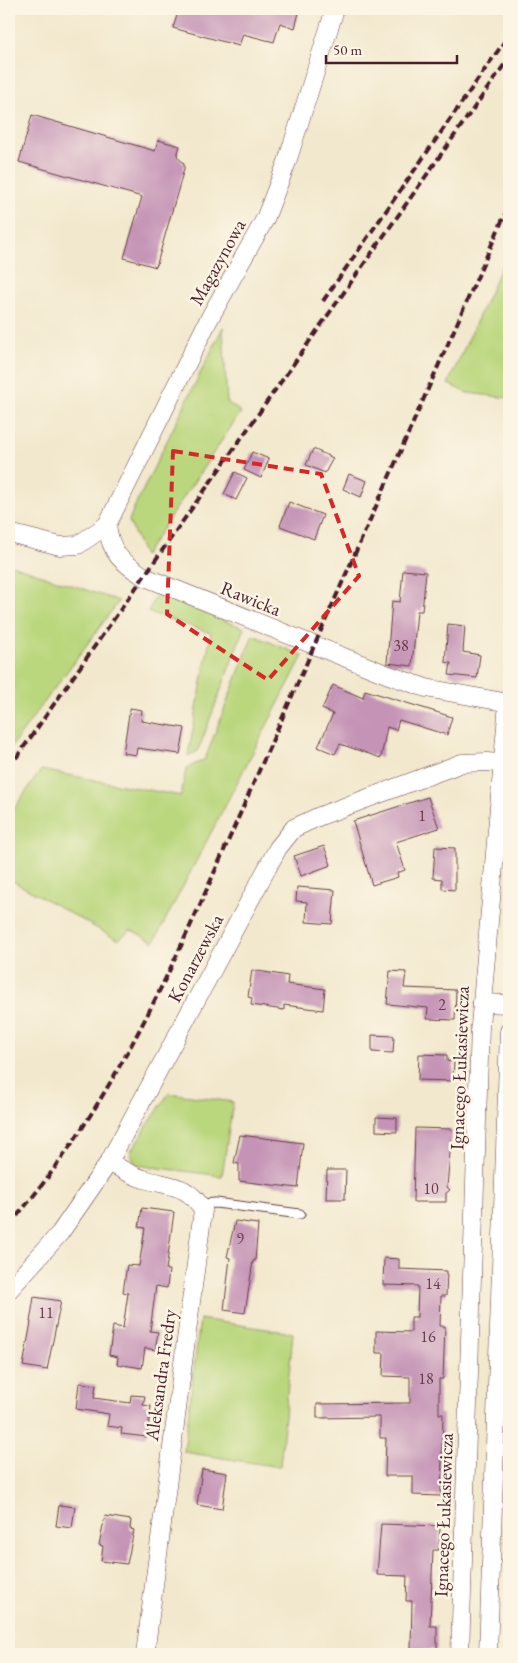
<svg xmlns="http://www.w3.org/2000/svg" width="518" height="1663" viewBox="0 0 518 1663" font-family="'EB Garamond',serif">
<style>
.green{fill:#bad77d;stroke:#827b54}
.building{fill:#c493b6}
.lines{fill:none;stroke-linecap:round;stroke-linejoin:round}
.service-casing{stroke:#633d43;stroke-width:11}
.minor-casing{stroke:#633d43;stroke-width:19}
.service{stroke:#fff;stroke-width:9}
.minor{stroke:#fff;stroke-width:18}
.rail{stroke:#4a1f2b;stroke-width:4;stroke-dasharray:8 4;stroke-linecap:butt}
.marked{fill:none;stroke:#d62828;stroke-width:4;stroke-dasharray:10 6;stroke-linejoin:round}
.labels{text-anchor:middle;stroke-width:5;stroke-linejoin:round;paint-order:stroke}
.number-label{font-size:16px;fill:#683c4e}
.street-label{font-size:19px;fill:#4a1f2b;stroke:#fcf5e5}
</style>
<rect width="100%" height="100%" fill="#fcf5e5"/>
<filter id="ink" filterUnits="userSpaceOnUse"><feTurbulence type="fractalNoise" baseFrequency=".02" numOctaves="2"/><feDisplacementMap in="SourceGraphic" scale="10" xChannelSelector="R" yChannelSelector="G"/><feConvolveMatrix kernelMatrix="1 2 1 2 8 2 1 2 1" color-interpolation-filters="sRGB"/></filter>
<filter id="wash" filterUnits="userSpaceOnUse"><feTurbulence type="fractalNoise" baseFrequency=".0096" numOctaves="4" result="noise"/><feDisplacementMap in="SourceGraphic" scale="20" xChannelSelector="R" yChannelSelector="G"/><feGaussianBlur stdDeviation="1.12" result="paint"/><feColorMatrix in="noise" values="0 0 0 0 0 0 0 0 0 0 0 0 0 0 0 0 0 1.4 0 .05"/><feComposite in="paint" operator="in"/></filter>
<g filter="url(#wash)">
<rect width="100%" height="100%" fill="#f2e8cd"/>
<g class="green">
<path d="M509,250V398L467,393L448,384Z"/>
<path d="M223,327L227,402L241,412L144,556L129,521L133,510Z"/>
<path d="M9,564L119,601L9,750Z"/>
<path d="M156,595L244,628L198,751L188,756L211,633L148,612Z"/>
<path d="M253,635L303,656L154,942L131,930L118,940L9,879V816L41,770L181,796L186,769L205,759Z"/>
<path d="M169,1093L233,1102L222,1176L136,1165L130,1152Z"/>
<path d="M200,1319L293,1333L280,1467L184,1452Z"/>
</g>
<g id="blocks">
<g class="building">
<path d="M179,9H300L295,28L280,23L274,42L243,34L239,46L173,28Z"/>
<path d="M32,115L155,151L158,140L180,146L177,156L184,164V169L156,267L124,258L142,197L19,162Z"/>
<path d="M313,449L333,458L325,473L306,465Z"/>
<path d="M252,452L269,459L261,478L244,470Z"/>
<path d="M235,472L247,478L236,500L224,494Z"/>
<path d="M349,474L367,481L361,497L343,489Z"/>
<path d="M289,502L323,515L314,539L280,526Z"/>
<path d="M403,570L426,572L422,611H417L412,666L387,663L392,601L400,602Z"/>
<path d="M448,624L465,626L463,652L480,655L477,678L449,675L451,663L445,662Z"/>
<path d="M333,685L363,698L365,690L452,717L447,735L399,720L396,730L387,727L381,758L340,744L335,754L318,747L333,714L322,709Z"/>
<path d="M130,708L142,710L141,721L185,728L180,754L137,748L136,755L123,753Z"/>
<path d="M428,797L439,828L396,842L405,870L397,873L398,877L372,885L353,821Z"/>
<path d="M324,846L331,865L301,876L294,856Z"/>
<path d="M435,847L455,848V890L442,889V879L433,878Z"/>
<path d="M297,887L335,890L332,924L306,922L307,902L296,901Z"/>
<path d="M252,970L288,976L287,984L325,989L323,1010L284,1005V1010L251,1005L252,998L248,997Z"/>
<path d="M390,971L406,972L404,988L456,990L455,1020L427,1019L428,1008L387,1004Z"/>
<path d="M372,1035L394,1036L393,1053L372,1052Z"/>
<path d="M419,1054L447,1055V1061L454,1062L453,1081L418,1080Z"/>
<path d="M376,1117L397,1118V1132L376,1131Z"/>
<path d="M415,1128L452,1129L447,1187L450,1190L446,1193V1202H413Z"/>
<path d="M240,1135L303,1143L298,1188L239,1181V1164L234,1163Z"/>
<path d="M327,1170H346L345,1199H326Z"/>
<path d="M142,1208L174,1212L166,1270H169L167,1288L156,1286L150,1331L158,1332L155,1350L145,1348L142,1368L117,1364L118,1357L109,1355L113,1326L123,1328L128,1293L123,1292L127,1265L139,1266L145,1228L139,1227Z"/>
<path d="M235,1221L258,1224L255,1261H253L245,1313L224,1310L230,1258L227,1257Z"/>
<path d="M384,1258L399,1259V1269L447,1271L446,1296H441L440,1326H445L443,1379H439V1414H443L441,1496L413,1495V1476H385L386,1438H380V1417L317,1418V1404L410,1403V1377L383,1376L384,1353H376V1331L411,1332V1317H417L418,1286L383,1285Z"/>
<path d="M34,1297L61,1301L47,1370L23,1366L31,1322H30Z"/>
<path d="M79,1383L96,1385L94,1398L130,1403L131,1395L145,1396L143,1405L151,1406L147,1437L121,1434L122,1428L107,1426L109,1414L76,1409Z"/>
<path d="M202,1469L227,1473L222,1509L197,1505Z"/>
<path d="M59,1505L75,1507L72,1528L56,1526Z"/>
<path d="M105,1516L131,1520L130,1529L134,1530L127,1564L101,1561L103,1546L99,1545Z"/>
<path d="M381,1524L440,1526L439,1550H433L430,1626H437V1650H411L412,1601H406L407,1576L377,1575Z"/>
</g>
</g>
</g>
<g filter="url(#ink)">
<use href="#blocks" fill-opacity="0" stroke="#633d43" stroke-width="1"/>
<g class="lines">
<defs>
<path id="service" d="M200,1204L216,1203L300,1214"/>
<g id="minor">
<path d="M107,525C111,555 121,561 145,577L386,674L426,688L509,703"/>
<path d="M9,533L60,546L78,545L107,525L208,321L265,219L287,162L335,9"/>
<path d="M482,1003L509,1004"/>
<path d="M109,1162C120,1168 132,1176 144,1179C171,1187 188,1184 203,1210L145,1654"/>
<path d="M9,1290L60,1233L109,1162L278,848L294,828L320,816L462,763L487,762L509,764"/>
<path d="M460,1654L480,1026L508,703"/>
<path d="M488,1654L509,1031"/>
</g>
</defs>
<use href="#service" class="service-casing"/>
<use href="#minor" class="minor-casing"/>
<use href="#service" class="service"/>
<use href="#minor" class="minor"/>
<g class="rail">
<path d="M323,301L509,35"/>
<path d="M9,768L509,58"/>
<path d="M9,1225C127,1091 194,916 266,755C347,571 429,388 509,205"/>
</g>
</g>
</g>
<path class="marked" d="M173,451L321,474L359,576L268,680L167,614Z"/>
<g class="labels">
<g class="number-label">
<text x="401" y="651">38</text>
<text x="422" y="821">1</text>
<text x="442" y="1010">2</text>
<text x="431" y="1194">10</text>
<text x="240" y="1244">9</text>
<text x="433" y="1289">14</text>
<text x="46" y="1318">11</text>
<text x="428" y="1342">16</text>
<text x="426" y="1384">18</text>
</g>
<g class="street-label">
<text transform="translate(217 262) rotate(-61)" y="7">Magazynowa</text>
<text transform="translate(251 598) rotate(22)" y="7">Rawicka</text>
<text transform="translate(195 958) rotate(-62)" y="7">Konarzewska</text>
<text transform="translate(459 1068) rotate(-88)" y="7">Ignacego Łukasiewicza</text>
<text transform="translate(160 1375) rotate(-82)" y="7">Aleksandra Fredry</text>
<text transform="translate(443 1515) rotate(-88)" y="7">Ignacego Łukasiewicza</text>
</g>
</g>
<rect width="518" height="1663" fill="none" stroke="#fcf5e5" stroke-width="30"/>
<path d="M326 55v8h131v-8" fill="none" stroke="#4a1f2b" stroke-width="2.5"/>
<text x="333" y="55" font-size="15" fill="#4a1f2b" stroke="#fcf5e5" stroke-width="4" paint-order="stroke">50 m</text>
</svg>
